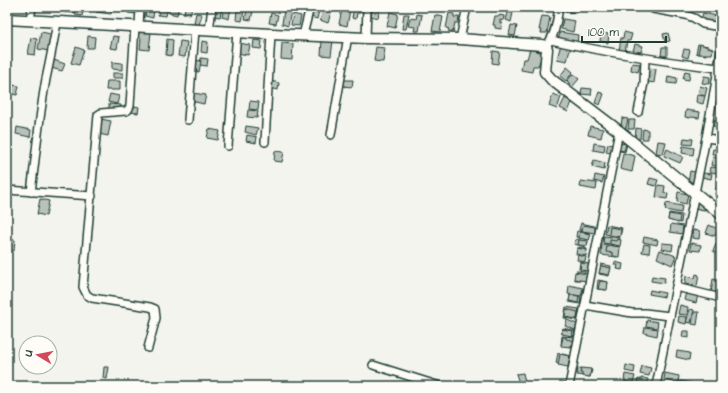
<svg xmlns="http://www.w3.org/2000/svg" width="728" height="393" viewBox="0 0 728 393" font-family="'Architects Daughter',sans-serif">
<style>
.building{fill:#b9c1bb;stroke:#1f3d34}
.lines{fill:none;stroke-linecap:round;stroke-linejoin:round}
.street-casing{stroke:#1f3d34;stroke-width:10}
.secondary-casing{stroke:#1f3d34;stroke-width:13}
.street{stroke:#fdfcf7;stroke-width:7}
.secondary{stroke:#fdfcf7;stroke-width:10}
</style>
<rect width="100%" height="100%" fill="#f4f4ef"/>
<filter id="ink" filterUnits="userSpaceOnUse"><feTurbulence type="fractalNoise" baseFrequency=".025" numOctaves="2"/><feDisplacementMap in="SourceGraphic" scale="8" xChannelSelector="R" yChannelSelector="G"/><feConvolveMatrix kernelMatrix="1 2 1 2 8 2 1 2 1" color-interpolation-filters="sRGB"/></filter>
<g filter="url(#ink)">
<g class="building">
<path d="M65,7H74V13L64,12Z"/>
<path d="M77,7H84L82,16L75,15Z"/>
<path d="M97,7H115L114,8H112L111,14L96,12Z"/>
<path d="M128,7H132V10L136,11V14L128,13Z"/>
<path d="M147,7L154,8L153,18L145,16Z"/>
<path d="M160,7H168L166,16L158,15Z"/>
<path d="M170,7H179L177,15L169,13Z"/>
<path d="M185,7H192L190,15L184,14Z"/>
<path d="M215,7H222L220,17L213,16Z"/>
<path d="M224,7H231L229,19L222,17Z"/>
<path d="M314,7H320L317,19L311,17Z"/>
<path d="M354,7H361L360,13H357L356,19L352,18Z"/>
<path d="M373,7H380L378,18L371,16Z"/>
<path d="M566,7H577L576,12L566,10Z"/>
<path d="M567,7H577L576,13L566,12Z"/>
<path d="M324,9L331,12L328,23L320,20Z"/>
<path d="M342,9L350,10L347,26L339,24Z"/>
<path d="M237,10L244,11L242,21L236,20Z"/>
<path d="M247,10L253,11L251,20L245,19Z"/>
<path d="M284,10L291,11L288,26L282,24Z"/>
<path d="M390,12L398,14L395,28L387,26Z"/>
<path d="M508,12L513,13L511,22L506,20Z"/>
<path d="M196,13L202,14L199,25L194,23Z"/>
<path d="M271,13L278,15L276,24L269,23Z"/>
<path d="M449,13L454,14V17H459L458,23H455L453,32L448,31L449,29L446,28Z"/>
<path d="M703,13L717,16L716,22L709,21L708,24L700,22Z"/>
<path d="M293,14L301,16L299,26L291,25Z"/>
<path d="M404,14H409L406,29H402Z"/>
<path d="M417,14L422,15L419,31H414L415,27L408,26L410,18L416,19Z"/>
<path d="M435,15L443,17L440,32L432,31Z"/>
<path d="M500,15L504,16L503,21L500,20V23H502L501,29L495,28V25H493L495,16H500Z"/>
<path d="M542,16L550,17L547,33H541L542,30H539Z"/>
<path d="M563,19L575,21L573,32L561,29Z"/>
<path d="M511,25L517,26L515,36L509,35Z"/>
<path d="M138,31L151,32L149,50L140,49L141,38L138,37Z"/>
<path d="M41,32L51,34L49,51L38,49Z"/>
<path d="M560,32L578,35L577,44L558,41Z"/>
<path d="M624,32L632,34L630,41H627L625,52L619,51L621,38H623Z"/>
<path d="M601,33L609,34L608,43L600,41Z"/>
<path d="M668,33L670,41L665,42L663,34Z"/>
<path d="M88,36L95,37L94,48H87Z"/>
<path d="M113,36L119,37L117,49L110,48Z"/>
<path d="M31,38L37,39L35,55L28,54Z"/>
<path d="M167,39L173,40L172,56L166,55Z"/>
<path d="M254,40L262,41L261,49L253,48Z"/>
<path d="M322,40L333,41L331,56L321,55Z"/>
<path d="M180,41L187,42L185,57L178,56Z"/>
<path d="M202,41L208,42L207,53L201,52Z"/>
<path d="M239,43L250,45L248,55L237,53Z"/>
<path d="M282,43L293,44L292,60L281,59Z"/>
<path d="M561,44L571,46L567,61L557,59Z"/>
<path d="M635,44L643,46L641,52L633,51Z"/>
<path d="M698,44L708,46L706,55L696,53Z"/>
<path d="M700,44L713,49L712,54H698Z"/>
<path d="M76,47L84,50L79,65L71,63Z"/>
<path d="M376,47L385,48L383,62L374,61Z"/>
<path d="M662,47H667V56H661Z"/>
<path d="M530,49L543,53L538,66H533L532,72L521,70L523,59H527Z"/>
<path d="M684,49L690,50L688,58L682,56Z"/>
<path d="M493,51L500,52L498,64L492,63Z"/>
<path d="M201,58L208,59L207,66L200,65Z"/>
<path d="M54,60L65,64L62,71L51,68Z"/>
<path d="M195,60L201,61L199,72L193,71Z"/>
<path d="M112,62L122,63V70L112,69Z"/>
<path d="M632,63L640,64L638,72L631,70Z"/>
<path d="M567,67L573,72L566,81L560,76Z"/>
<path d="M649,68L656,69L654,83L648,82L649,77H647Z"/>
<path d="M685,71L690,72L689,80L683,79Z"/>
<rect x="113" y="73" width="10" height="5"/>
<path d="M573,74L579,79L573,86L567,81Z"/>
<path d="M668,76L677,78L676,84L667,83Z"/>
<path d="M704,76L710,77L709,84L702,83Z"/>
<path d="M343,80H353L352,87L342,86Z"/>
<path d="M107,81H120V90H106Z"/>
<path d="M271,81L279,83L278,90L269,88Z"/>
<path d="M7,84L19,86L17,95L7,93Z"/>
<path d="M700,86L707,88L705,96L698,94Z"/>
<path d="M582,88L592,89L591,95L581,94Z"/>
<path d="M599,92L604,94L600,105L595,103Z"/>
<path d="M193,93L206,95L204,104L191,101Z"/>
<path d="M110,94L119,96L117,104L108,102Z"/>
<path d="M553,94L561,97L557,109L549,106Z"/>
<path d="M697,95L705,96L703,104L696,102Z"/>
<path d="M565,98L572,102L568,112L560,108Z"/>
<path d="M250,101L259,102L258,110L249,109Z"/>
<path d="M109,104L121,105V111L109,110Z"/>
<path d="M131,105L139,107L138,113L130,112Z"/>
<path d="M248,110L258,111L257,118L247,117Z"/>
<path d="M686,110L700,112L699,118L691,117L690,118L685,117Z"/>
<path d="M622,118L628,119L626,128L621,127Z"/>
<path d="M101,119L111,121L108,136L99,134Z"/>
<path d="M715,119L721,120V128L713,126Z"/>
<path d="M629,120H635L634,129H628Z"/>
<path d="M246,126L258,128L256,135L245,132Z"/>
<path d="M590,126L603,129L601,138L588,135Z"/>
<path d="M17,127L31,130L30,137L16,134Z"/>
<path d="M636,128L641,129L640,139H635Z"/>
<path d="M209,129L220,131L218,140L207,138Z"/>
<path d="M643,129L648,130V139H642Z"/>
<path d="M247,135L257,137L256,143L246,141Z"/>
<path d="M684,138L693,139L692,145L683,144Z"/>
<path d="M658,141L666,142L663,154L656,153Z"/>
<path d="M594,143L605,145L604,152L593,150Z"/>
<path d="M621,143L627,144L625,152L620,151Z"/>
<path d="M621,143L626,144L624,151L619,150Z"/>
<path d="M608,144L613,145L612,153L606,152Z"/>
<path d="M683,146L694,148L693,155L682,153Z"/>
<path d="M667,149L683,157L680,163L664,156Z"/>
<path d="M713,149L721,150V155L712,154Z"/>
<path d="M275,151L284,152L282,162L274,161Z"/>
<path d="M623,153L635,156L632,172L620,169Z"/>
<path d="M713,157L721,158V167L711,165Z"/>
<path d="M594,160L605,163L604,170L592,167Z"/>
<path d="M710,167L719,168L718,173L709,172Z"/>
<path d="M690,171L695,172L693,184L688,183Z"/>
<path d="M703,173L712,174L711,179L702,177Z"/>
<path d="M595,175L604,177L602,183L594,181Z"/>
<path d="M650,178L658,180L656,186L648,184Z"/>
<path d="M581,181L597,183L596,190L580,187Z"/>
<path d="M717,184L721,185L720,196L715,195Z"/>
<path d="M658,185L665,186L664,193L668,194L667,199L656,197Z"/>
<path d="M678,192L688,194L686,204L677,202Z"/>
<path d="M40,199L49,201L46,216L37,214Z"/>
<path d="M697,200L708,202L706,210L696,208Z"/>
<path d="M696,201L706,203L704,210L694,208Z"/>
<path d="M666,203L682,206L681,213L665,210Z"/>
<path d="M669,213L682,215L681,223L668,220Z"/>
<path d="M669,214L680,216L679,223L668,220Z"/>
<path d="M581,223L594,226L592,232L579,230Z"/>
<path d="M671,224L683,226L682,234L670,232Z"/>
<path d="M583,225L595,227V233L582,231Z"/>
<path d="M607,225L622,228L620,237L605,234Z"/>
<path d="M709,225L718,229L715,236L706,233Z"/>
<path d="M610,227L621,229L620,237L609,235Z"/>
<path d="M693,230L700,231L699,239L692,238Z"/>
<path d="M577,231L590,233L589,240L576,237Z"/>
<path d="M580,232L591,234L589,240L579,238Z"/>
<path d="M604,236L620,238L619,245L603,243Z"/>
<path d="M644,237L658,240L657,245L643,242Z"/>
<path d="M7,239L15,240L14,251L7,250Z"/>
<path d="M576,239L588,242L586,247L574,244Z"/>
<path d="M617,239L621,240L620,246L610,244V240L616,241Z"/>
<path d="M579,240L588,241L587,246L578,245Z"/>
<path d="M717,242L721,244L720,255L713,251Z"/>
<path d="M662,243L673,244L672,251L662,249Z"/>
<path d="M691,243L701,245L700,251L690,250Z"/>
<path d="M602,244L619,247L617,257L601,255Z"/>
<path d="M644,244L650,245L649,253L642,252Z"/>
<path d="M607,245L620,247L619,257L613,256V253L606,252Z"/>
<path d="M579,247L587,249L586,254L578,253Z"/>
<path d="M577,248L587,250L586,256L576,254Z"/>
<path d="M660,250L676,256L672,265L657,258Z"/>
<path d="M578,255L586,257L585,262L577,260Z"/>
<path d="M580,262L588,264L587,270L579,269Z"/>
<path d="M615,262L623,264L622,270L617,269L618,265H614Z"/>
<path d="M581,263L589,264L588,271L580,270Z"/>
<path d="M601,264L611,266L609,276L599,274Z"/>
<path d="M601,266L611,268L609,275L599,273Z"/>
<path d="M576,271H585L584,280H575Z"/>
<path d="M575,272L587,274L586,281L574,279Z"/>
<path d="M696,274L699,275L697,286L685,284L686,276L695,278Z"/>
<path d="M652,276L665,278L664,283L651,281Z"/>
<path d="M713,279L720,281L718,293L711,292Z"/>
<path d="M598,280L608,282L606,290L597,289Z"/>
<path d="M600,281L608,282L607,290L598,289Z"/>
<path d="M569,285L583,288L581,296L568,294Z"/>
<path d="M650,290L665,293L664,297L649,294Z"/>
<path d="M686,292L698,295L696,303L684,300Z"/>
<path d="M570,295L581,297L580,304L569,302Z"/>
<path d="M570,295L579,296L578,303L569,301Z"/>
<path d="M680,305L688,307L687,315L678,314Z"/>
<path d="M566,307L579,309L577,320L564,318Z"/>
<path d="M566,309L578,312L577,319L565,317Z"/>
<path d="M690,309L694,310L691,323L686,322Z"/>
<path d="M694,312H699L697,325L692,324Z"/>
<path d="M679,316L687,317L686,324L678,322Z"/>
<path d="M567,320L577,324L575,330L565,326Z"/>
<path d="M647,320L658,322L657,328L646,326Z"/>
<path d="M645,327L658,329L657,336L644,333Z"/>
<path d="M563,328L575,331L574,336L561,333Z"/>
<path d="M562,329L573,331L572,336L562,334Z"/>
<path d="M683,331H689V338L682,337Z"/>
<path d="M562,336L575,337L574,347L561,345Z"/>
<path d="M563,337H566V339L575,341L574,346L571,345V347L561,346Z"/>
<path d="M677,351L690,353L689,360L676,357Z"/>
<path d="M558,353L571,356L569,366L556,363Z"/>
<path d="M560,354L570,356L568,367L558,365Z"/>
<path d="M626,365L635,367L634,373L625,371Z"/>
<path d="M642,366L651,368L649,376L640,374Z"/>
<path d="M104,367H109L107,379L103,378Z"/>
<path d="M578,368L592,370L590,377L577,375Z"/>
<path d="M581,368L591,369L590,377L582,376V373H580Z"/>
<path d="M523,373L525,382L519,383L516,374Z"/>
<path d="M665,373L679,376L678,383L664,380Z"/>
<path d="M625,374L635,376L633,383L624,381Z"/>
<path d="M641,378L648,379L647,385L637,383L638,379L641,380Z"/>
<path d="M680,381L693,383V386H679Z"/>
</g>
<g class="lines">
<defs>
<g id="street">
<path d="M653,9L686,15L694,18L703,24L721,27"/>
<path d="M30,20L32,7"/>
<path d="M135,26L130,106L128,110L126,111L101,113L98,115L83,287L87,295L92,298L150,307L155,309L156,318L148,348"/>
<path d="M139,26L140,7"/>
<path d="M209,31L212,7"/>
<path d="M303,35L310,7"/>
<path d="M366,38L367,7"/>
<path d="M460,39L467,7"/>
<path d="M551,40C606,53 662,61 718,68"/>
<path d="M548,43C556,34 557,18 559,7"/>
<path d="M638,112L644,83L645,59"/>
<path d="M188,120L195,30"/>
<path d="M331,135L348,36"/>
<path d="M706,138L721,140"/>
<path d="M265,142L271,34"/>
<path d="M228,146L237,32"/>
<path d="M7,190L92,196"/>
<path d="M31,192C36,155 39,117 46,79C50,60 54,41 57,22"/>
<path d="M676,287L721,298"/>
<path d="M585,305L632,313H645L670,316"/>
<path d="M373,365L440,386"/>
<path d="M569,386L619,131"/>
<path d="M656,386L706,138L721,51"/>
</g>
<path id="secondary" d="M7,19L271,34L366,38L460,39L542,45L546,46L547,49L545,72L552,80L619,131L721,214"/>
</defs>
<use href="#street" class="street-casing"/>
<use href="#secondary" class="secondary-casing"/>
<use href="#street" class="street"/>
<use href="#secondary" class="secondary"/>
</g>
</g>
<rect width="728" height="393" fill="none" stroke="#fdfcf7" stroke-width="24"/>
<rect x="12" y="12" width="704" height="369" fill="none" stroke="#1f3d34" stroke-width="1.5" filter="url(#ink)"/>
<g transform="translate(38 355) rotate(280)"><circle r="19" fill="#fdfcf7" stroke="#a4b0a9"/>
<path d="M0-3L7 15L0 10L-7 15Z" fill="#d1495b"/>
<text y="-6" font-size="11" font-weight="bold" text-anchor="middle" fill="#1f3d34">U</text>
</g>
<path d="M582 36v6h84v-6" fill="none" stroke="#1f3d34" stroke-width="2"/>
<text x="588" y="36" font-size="12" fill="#1f3d34" stroke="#fdfcf7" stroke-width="3" paint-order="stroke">100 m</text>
</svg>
